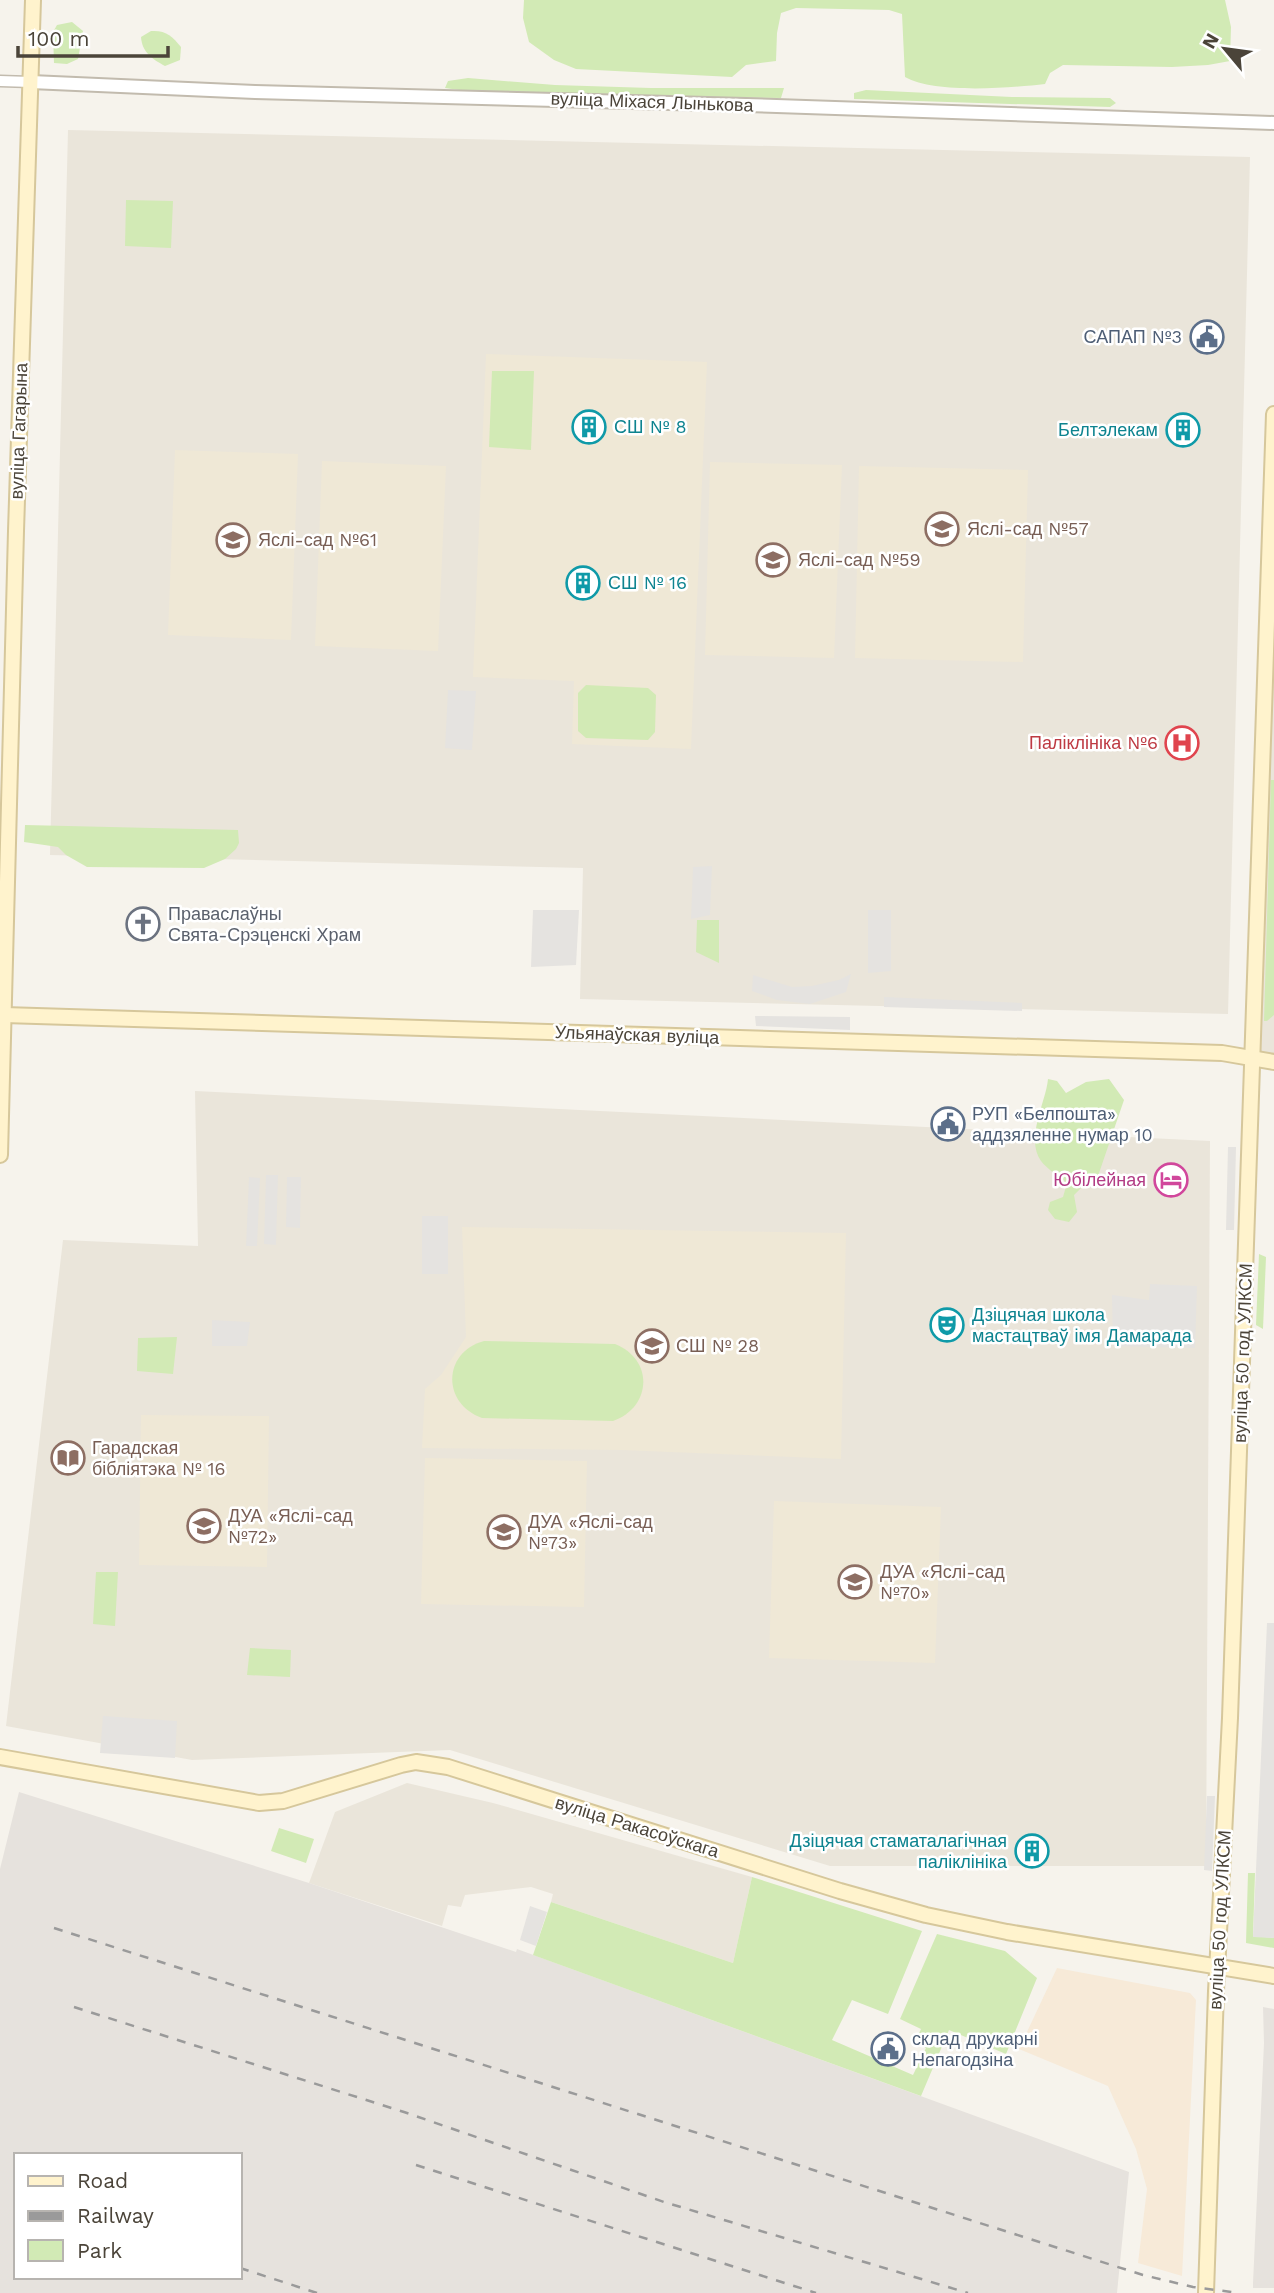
<svg xmlns="http://www.w3.org/2000/svg" width="1274" height="2293" viewBox="0 0 1274 2293" font-family="'Work Sans',sans-serif">
<style>
.residential{fill:#eae5da}
.commercial{fill:#f7ead8}
.industrial{fill:#e6e2dd;fill-rule:evenodd}
.education{fill:#efe8d6}
.green{fill:#d2eab5}
.parking{fill:#e5e3e0}
.lines{fill:none;stroke-linecap:round;stroke-linejoin:round}
.minor-casing{stroke:#c2bbae;stroke-width:13}
.tertiary-casing{stroke:#c2bbae;stroke-width:16}
.secondary-casing{stroke:#d6c79b;stroke-width:18}
.minor{stroke:#fff;stroke-width:10}
.tertiary{stroke:#fff;stroke-width:12}
.secondary{stroke:#fff3cd;stroke-width:14}
.rail{stroke:#9a9a9a;stroke-width:2.5;stroke-dasharray:9 9;stroke-linecap:butt}
.labels{text-anchor:middle;stroke-width:5;stroke-linejoin:round;paint-order:stroke}
.street-label{font-size:18px;fill:#4b4439;stroke:#fff}
.service-label{font-size:18px;fill:#4e5e75;stroke:#fff;text-anchor:start}
.culture-label{font-size:18px;fill:#0d838f;stroke:#fff;text-anchor:start}
.education-label{font-size:18px;fill:#785e54;stroke:#fff;text-anchor:start}
.health-label{font-size:18px;fill:#be3a42;stroke:#fff;text-anchor:end}
.worship-label{font-size:18px;fill:#5b616d;stroke:#fff;text-anchor:start}
.hotel-label{font-size:18px;fill:#b23c85;stroke:#fff;text-anchor:end}
</style>
<rect width="100%" height="100%" fill="#f6f3ec"/>
<g class="residential">
<path d="M68,130L1250,157L1228,1014L580,999L583,868L50,855Z"/>
<path d="M1274,461V1062L1253,1059Z"/>
<path d="M195,1091L1210,1141L1206,1866H830L450,1750L192,1760L6,1726L63,1240L198,1246Z"/>
<path d="M407,1783L493,1803L752,1877L733,1963L551,1902L553,1894L531,1887L465,1895L461,1907L448,1905L442,1926L309,1883L335,1812Z"/>
</g>
<path class="commercial" d="M1057,1968L1190,1993L1196,2000L1182,2276L1138,2263L1147,2189L1136,2149L1108,2086L1019,2049Z"/>
<g class="industrial">
<path d="M19,1792L309,1883L516,1952L517,1949L1129,2172L1117,2293H0V1869ZM16,2155H240V2277H16Z"/>
<path d="M1263,2007L1274,2009V2288H1253V2283L1264,2043Z"/>
</g>
<g class="education">
<path d="M486,354L707,362L691,749L572,744L574,681L473,677Z"/>
<path d="M175,450L298,454L291,640L168,635Z"/>
<path d="M322,461L446,466L438,651L315,646Z"/>
<path d="M710,462L842,465L834,658L705,655Z"/>
<path d="M859,466L1028,470L1023,662L855,658Z"/>
<path d="M462,1227L846,1233L841,1459L621,1450L422,1448L425,1389L441,1375L466,1337Z"/>
<path d="M141,1415L269,1416L267,1567L139,1565Z"/>
<path d="M425,1458L587,1461L584,1607L421,1604Z"/>
<path d="M774,1501L941,1507L935,1663L769,1658Z"/>
</g>
<g class="green">
<path d="M524,0H1225L1231,27L1230,61L1208,65L1172,67L1063,65L1050,73L1045,84C1010,88 935,94 905,77L902,14L889,10L796,8L781,13L777,33L776,61L746,65L732,77L576,69L554,60L529,42L523,18Z"/>
<path d="M72,22L83,31L78,59L67,64L54,63L53,32L57,25Z"/>
<path d="M151,31C166,30 172,36 181,47L180,60L165,66C152,59 142,52 141,37Z"/>
<path d="M468,78L555,85L651,88H784L781,98L572,96L473,92L445,88L448,81Z"/>
<path d="M866,90L1012,97L1110,98L1116,103L1110,107L854,99V93Z"/>
<path d="M126,200L173,201L171,248L125,246Z"/>
<path d="M492,371H534L531,450L489,447Z"/>
<path d="M586,685L648,688L656,695L655,732L648,740L586,738L578,731V693Z"/>
<path d="M1271,780H1274V1015L1267,1021H1264Z"/>
<path d="M25,825L238,830L239,843L236,849L225,859L204,868L87,867L66,855L58,847L24,842Z"/>
<path d="M697,920H719V963L696,952Z"/>
<path d="M1048,1079L1057,1081L1066,1093L1086,1082L1109,1079L1124,1100L1098,1176L1088,1181L1074,1195L1077,1212L1069,1222L1055,1219L1048,1210L1050,1202L1063,1197L1067,1183C1059,1176 1047,1169 1041,1161C1025,1138 1046,1102 1048,1079Z"/>
<path d="M1259,1254L1266,1257L1263,1329L1256,1325Z"/>
<path d="M177,1337L173,1374L137,1371L138,1338Z"/>
<path d="M484,1341L615,1344C655,1360 651,1408 613,1421L482,1418C441,1403 443,1352 484,1341Z"/>
<path d="M96,1572H118L115,1626L93,1624Z"/>
<path d="M250,1648L291,1650L290,1677L247,1675Z"/>
<path d="M279,1828L314,1839L306,1863L271,1851Z"/>
<path d="M1248,1873H1255L1253,1936L1274,1938V1948L1246,1943Z"/>
<path d="M752,1877L922,1931L888,2014L852,2000L832,2040L913,2075L926,2048L915,2042L921,2029L900,2019L937,1934L1005,1951L1037,1978L1006,2054L949,2030L921,2096L533,1955L551,1902L733,1963Z"/>
</g>
<g class="parking">
<path d="M448,690L476,691L472,750L445,748Z"/>
<path d="M712,866L710,915L691,919L693,867Z"/>
<path d="M533,910H579L576,965L531,967Z"/>
<path d="M868,910H891V971L868,973Z"/>
<path d="M851,974L846,992L810,1004L777,1000L752,991L753,975L792,987L812,986L839,980Z"/>
<path d="M884,997L1022,1003V1011L884,1007Z"/>
<path d="M755,1016L850,1017V1030L756,1026Z"/>
<path d="M1228,1147H1236L1234,1230H1226Z"/>
<path d="M266,1175H278L276,1245L264,1244Z"/>
<path d="M249,1177L260,1178L257,1246H246Z"/>
<path d="M287,1177H301L300,1228L286,1227Z"/>
<rect x="422" y="1216" width="26" height="58"/>
<path d="M1150,1284L1197,1286L1195,1348L1113,1346L1112,1295L1149,1300Z"/>
<path d="M212,1320L250,1322L247,1346H212Z"/>
<path d="M1267,1623H1274V1938L1253,1937Z"/>
<path d="M103,1716L177,1721L175,1758L100,1753Z"/>
<path d="M1207,1796H1215L1212,1871L1204,1870Z"/>
<path d="M530,1906L547,1912L536,1946L520,1940Z"/>
</g>
<g class="lines">
<defs>
<path id="minor" d="M0,81L31,82"/>
<path id="tertiary" d="M31,82L255,92L746,105L1274,123"/>
<g id="secondary">
<path d="M4,1015L1222,1053L1274,1062"/>
<path d="M0,1155L16,531L33,0"/>
<path d="M0,1757L259,1803L283,1801L401,1765L416,1762L448,1767L840,1891L926,1915L1007,1932L1274,1976"/>
<path d="M1206,2293L1216,1991L1230,1718L1274,414"/>
</g>
</defs>
<use href="#minor" class="minor-casing"/>
<use href="#tertiary" class="tertiary-casing"/>
<use href="#secondary" class="secondary-casing"/>
<use href="#minor" class="minor"/>
<use href="#tertiary" class="tertiary"/>
<use href="#secondary" class="secondary"/>
<g class="rail">
<path d="M54,1928L1143,2275L1193,2287L1239,2293"/>
<path d="M74,2007L404,2112L664,2202L968,2293"/>
<path d="M416,2165L816,2293"/>
<path d="M240,2268L317,2293"/>
</g>
</g>
<defs>
<symbol id="civic-ring" viewBox="-11 -11 22 22"><circle r="9.5" fill="#fff" stroke="#5c6f8a" stroke-width="1.5"/><path d="M-.6-6.5H3V-4.5H.6V-3L4-1V1h2V6H-6V1h2V-1L-.6-3ZM-1.2 2.5V6h2.4V2.5Z" fill="#5c6f8a"/></symbol>
<symbol id="building-ring" viewBox="-11 -11 22 22"><circle r="9.5" fill="#fff" stroke="#0f9aa8" stroke-width="1.5"/><path d="M-4-6H4V6H1V3H-1V6H-4ZM-2.5-4.3h1.7v1.8h-1.7ZM.8-4.3h1.7v1.8H.8ZM-2.5-1h1.7V.8h-1.7ZM.8-1h1.7V.8H.8Z" fill="#0f9aa8"/></symbol>
<symbol id="school-ring" viewBox="-11 -11 22 22"><circle r="9.5" fill="#fff" stroke="#8d6e63" stroke-width="1.5"/><path d="M0-5L7-2L0 1L-7-2ZM-4 1L0 2.5L4 1V4Q0 6-4 4Z" fill="#8d6e63"/></symbol>
<symbol id="hospital-ring" viewBox="-11 -11 22 22"><circle r="9.5" fill="#fff" stroke="#e0444e" stroke-width="1.5"/><path d="M-5-5h3v3.5h4V-5h3V5h-3V1.5h-4V5h-3Z" fill="#e0444e"/></symbol>
<symbol id="church-ring" viewBox="-11 -11 22 22"><circle r="9.5" fill="#fff" stroke="#6b7280" stroke-width="1.5"/><path d="M-1.2-6h2.4v3.5h3.3v2.4h-3.3V6h-2.4V-.1h-3.3v-2.4h3.3Z" fill="#6b7280"/></symbol>
<symbol id="hotel-ring" viewBox="-11 -11 22 22"><circle r="9.5" fill="#fff" stroke="#d1479c" stroke-width="1.5"/><path d="M-6-4.5h1.5V1H6V5H4.5V3h-9V5H-6ZM-4 0a1.8 1.8 0 1 1 3.6 0ZM.5 0V-2.5h3Q6-2.5 6 0Z" fill="#d1479c"/></symbol>
<symbol id="theatre-ring" viewBox="-11 -11 22 22"><circle r="9.5" fill="#fff" stroke="#0f9aa8" stroke-width="1.5"/><path d="M-5-5.5Q0-4 5-5.5V0Q5 5 0 6Q-5 5-5 0ZM-3.3-2.5H-1v1.5H-3.3ZM1-2.5H3.3v1.5H1ZM-2.8 1Q0 5.5 2.8 1Z" fill="#0f9aa8"/></symbol>
<symbol id="library-ring" viewBox="-11 -11 22 22"><circle r="9.5" fill="#fff" stroke="#8d6e63" stroke-width="1.5"/><path d="M-6-4Q-3-5.5-.7-3.5V5Q-3 3-6 4ZM6-4Q3-5.5 .7-3.5V5Q3 3 6 4Z" fill="#8d6e63"/></symbol>
</defs>
<g fill-rule="evenodd">
<use href="#civic-ring" x="1188" y="318" width="38" height="38"/>
<use href="#building-ring" x="570" y="408" width="38" height="38"/>
<use href="#building-ring" x="1164" y="411" width="38" height="38"/>
<use href="#school-ring" x="923" y="510" width="38" height="38"/>
<use href="#school-ring" x="214" y="521" width="38" height="38"/>
<use href="#school-ring" x="754" y="541" width="38" height="38"/>
<use href="#building-ring" x="564" y="564" width="38" height="38"/>
<use href="#hospital-ring" x="1163" y="724" width="38" height="38"/>
<use href="#church-ring" x="124" y="905" width="38" height="38"/>
<use href="#civic-ring" x="929" y="1105" width="38" height="38"/>
<use href="#hotel-ring" x="1152" y="1161" width="38" height="38"/>
<use href="#theatre-ring" x="928" y="1306" width="38" height="38"/>
<use href="#school-ring" x="633" y="1327" width="38" height="38"/>
<use href="#library-ring" x="49" y="1439" width="38" height="38"/>
<use href="#school-ring" x="185" y="1507" width="38" height="38"/>
<use href="#school-ring" x="485" y="1513" width="38" height="38"/>
<use href="#school-ring" x="836" y="1563" width="38" height="38"/>
<use href="#building-ring" x="1013" y="1832" width="38" height="38"/>
<use href="#civic-ring" x="869" y="2030" width="38" height="38"/>
</g>
<g class="labels">
<g class="street-label">
<text transform="translate(652 102) rotate(2)" y="6">вуліца Міхася Лынькова</text>
<text transform="translate(19 431) rotate(-88)" y="6">вуліца Гагарына</text>
<text transform="translate(637 1035) rotate(2)" y="6">Ульянаўская вуліца</text>
<text transform="translate(1243 1353) rotate(-88)" y="6">вуліца 50 год УЛКСМ</text>
<text transform="translate(637 1827) rotate(17)" y="6">вуліца Ракасоўскага</text>
<text transform="translate(1220 1920) rotate(-87)" y="6">вуліца 50 год УЛКСМ</text>
</g>
<g class="service-label">
<text x="1182" y="343" text-anchor="end">САПАП №3</text>
<text x="972" y="1120">РУП «Белпошта»<tspan x="972" dy="21">аддзяленне нумар 10</tspan></text>
<text x="912" y="2045">склад друкарні<tspan x="912" dy="21">Непагодзіна</tspan></text>
</g>
<g class="culture-label">
<text x="614" y="433">СШ № 8</text>
<text x="1158" y="436" text-anchor="end">Белтэлекам</text>
<text x="608" y="589">СШ № 16</text>
<text x="972" y="1321">Дзіцячая школа<tspan x="972" dy="21">мастацтваў імя Дамарада</tspan></text>
<text x="1007" y="1847" text-anchor="end">Дзіцячая стаматалагічная<tspan x="1007" dy="21">паліклініка</tspan></text>
</g>
<g class="education-label">
<text x="967" y="535">Яслі-сад №57</text>
<text x="258" y="546">Яслі-сад №61</text>
<text x="798" y="566">Яслі-сад №59</text>
<text x="676" y="1352">СШ № 28</text>
<text x="92" y="1454">Гарадская<tspan x="92" dy="21">бібліятэка № 16</tspan></text>
<text x="228" y="1522">ДУА «Яслі-сад<tspan x="228" dy="21">№72»</tspan></text>
<text x="528" y="1528">ДУА «Яслі-сад<tspan x="528" dy="21">№73»</tspan></text>
<text x="880" y="1578">ДУА «Яслі-сад<tspan x="880" dy="21">№70»</tspan></text>
</g>
<g class="health-label">
<text x="1158" y="749">Паліклініка №6</text>
</g>
<g class="worship-label">
<text x="168" y="920">Праваслаўны<tspan x="168" dy="21">Свята-Срэценскі Храм</tspan></text>
</g>
<g class="hotel-label">
<text x="1146" y="1186">Юбілейная</text>
</g>
</g>
<rect x="14" y="2153" width="228" height="126" fill="#ffffff" stroke="#b7b4b0" stroke-width="2"/>
<rect x="28" y="2176" width="35" height="10" fill="#fff3cd" stroke="#b7b4b0" stroke-width="2"/>
<text x="77" y="2188" font-size="21" fill="#4b4439">Road</text>
<rect x="28" y="2211" width="35" height="10" fill="#9a9a9a" stroke="#b7b4b0" stroke-width="2"/>
<text x="77" y="2223" font-size="21" fill="#4b4439">Railway</text>
<rect x="28" y="2240" width="35" height="21" fill="#d2eab5" stroke="#b7b4b0" stroke-width="2"/>
<text x="77" y="2258" font-size="21" fill="#4b4439">Park</text>
<g transform="translate(1225 49) rotate(299)" stroke="#ffffff" stroke-width="5" paint-order="stroke">
<path d="M0-5L12 26L0 18L-12 26Z" fill="#4b4439"/>
<text y="-10" font-size="19" font-weight="bold" text-anchor="middle" fill="#4b4439">N</text>
</g>
<path d="M18 46v10h150v-10" fill="none" stroke="#4b4439" stroke-width="3.5"/>
<text x="28" y="46" font-size="21" fill="#4b4439" stroke="#ffffff" stroke-width="5" paint-order="stroke">100 m</text>
</svg>
